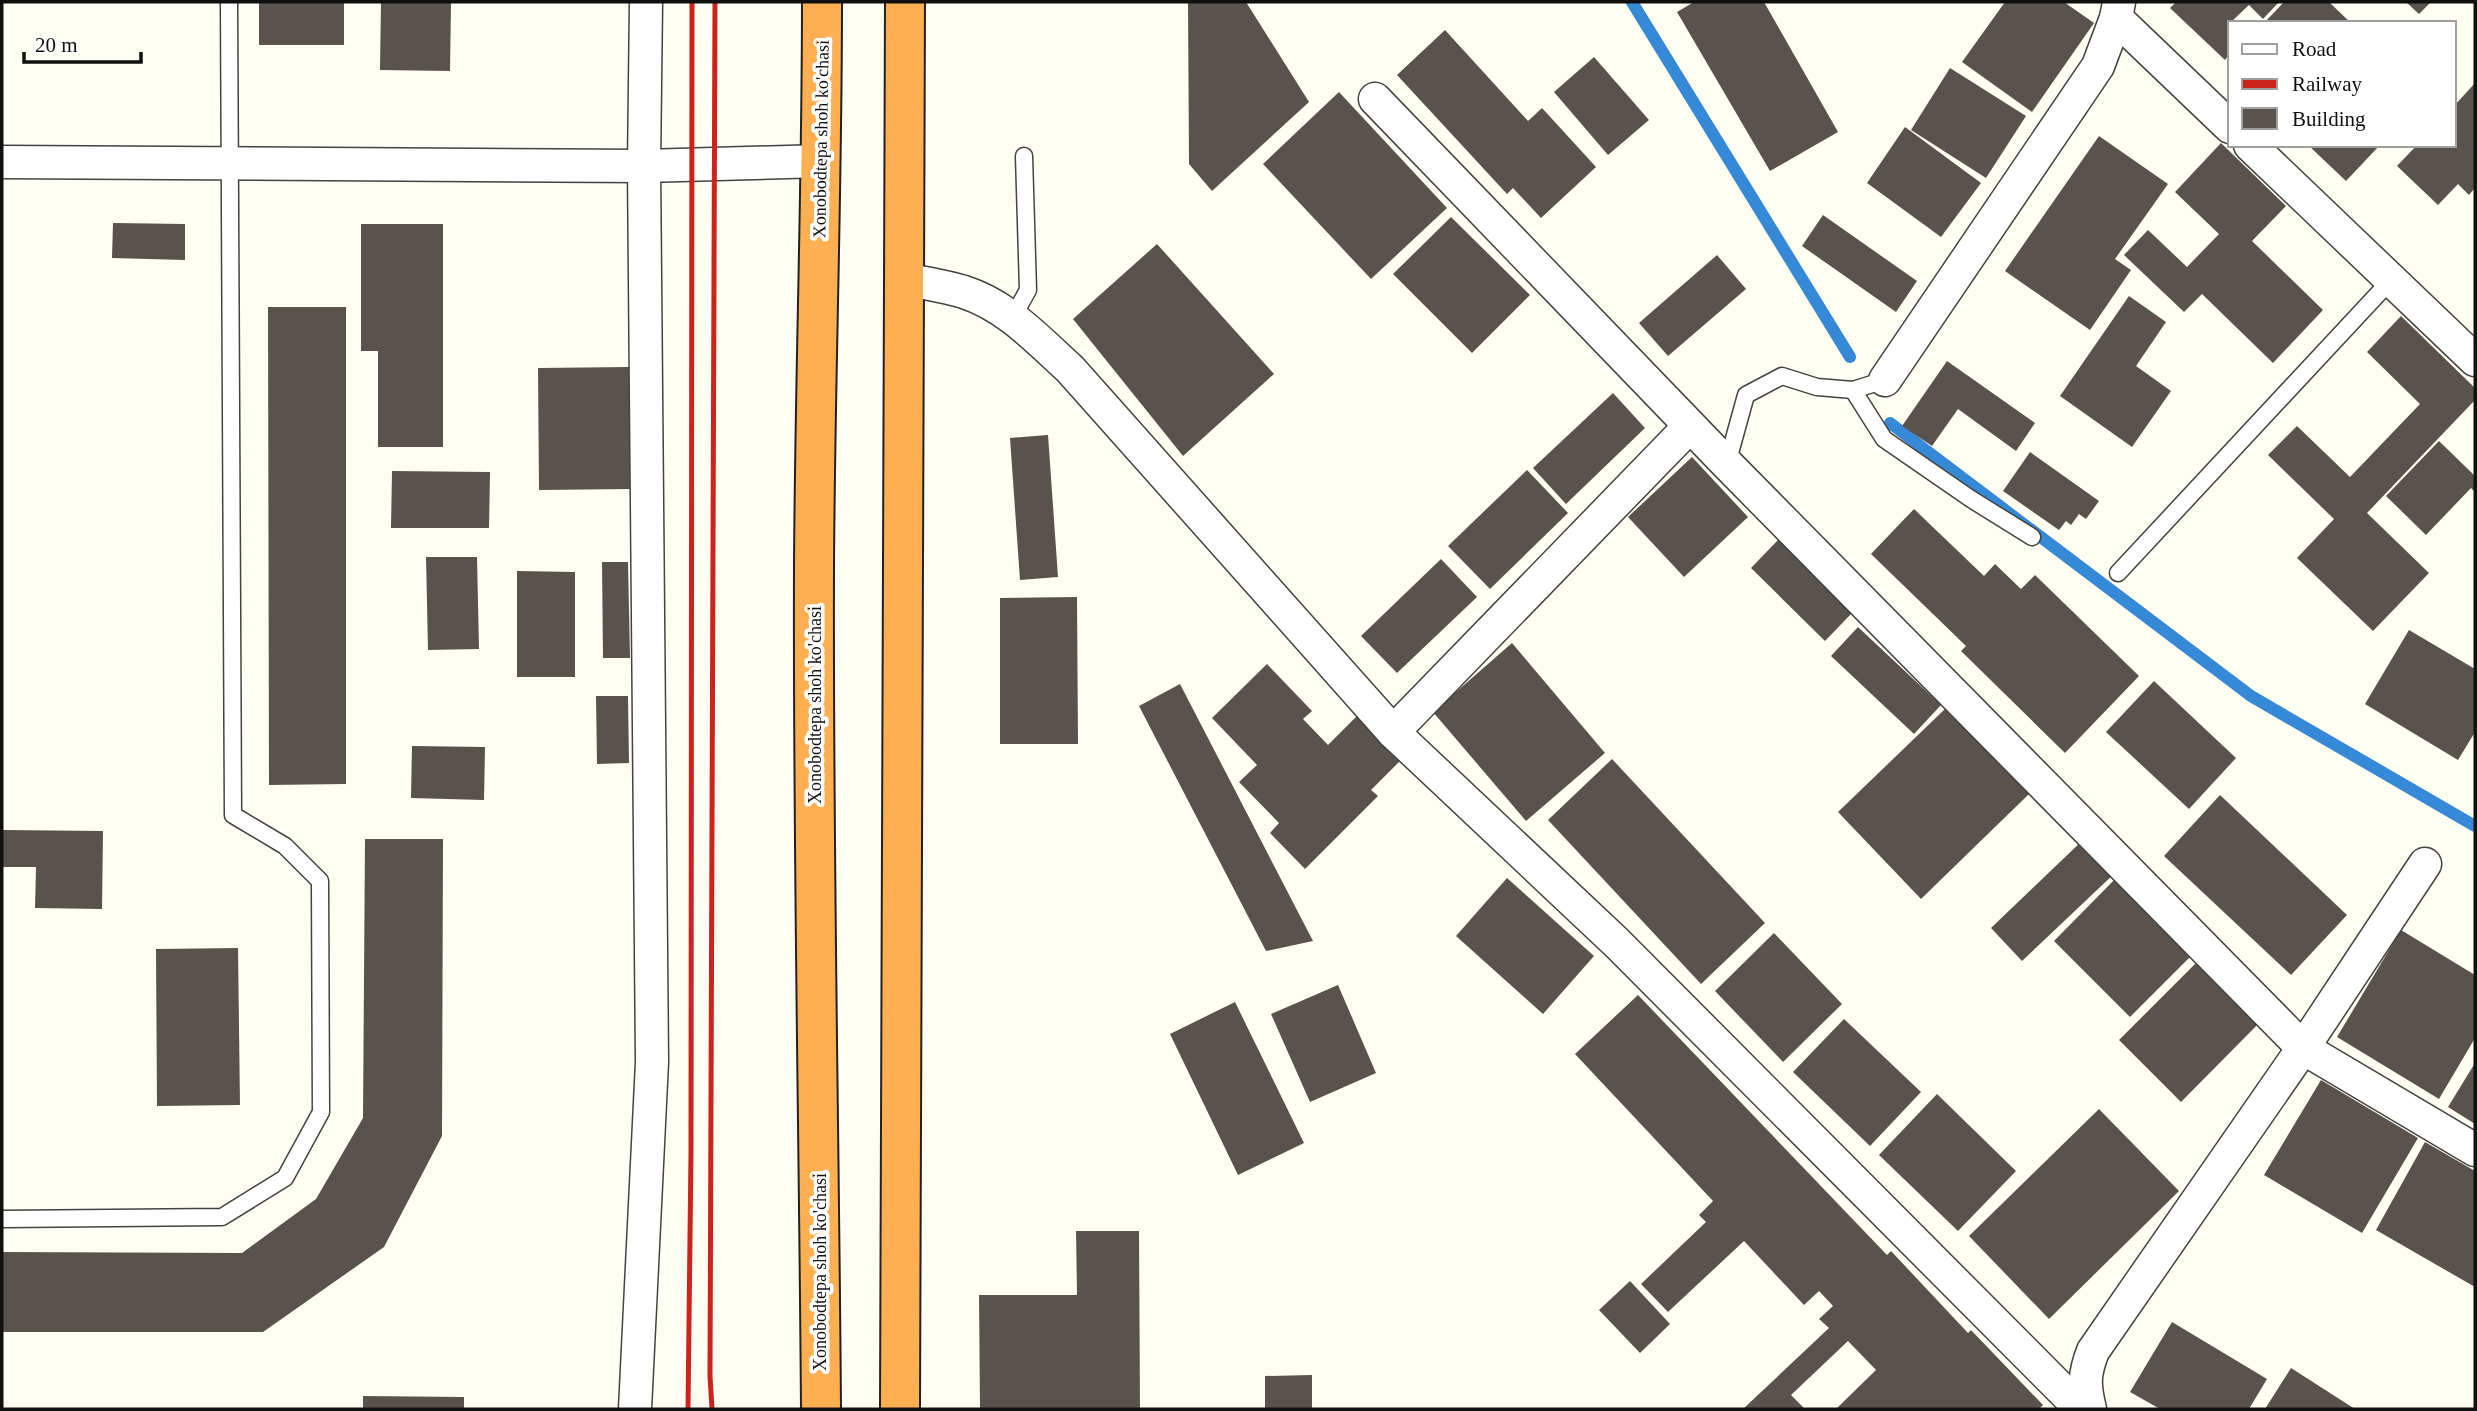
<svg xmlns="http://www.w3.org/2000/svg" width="2477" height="1411" viewBox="0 0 2477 1411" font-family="'Times New Roman',serif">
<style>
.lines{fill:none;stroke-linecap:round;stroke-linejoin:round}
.stream{stroke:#3589d7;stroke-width:12}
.building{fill:#5a524c}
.lane-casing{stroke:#434343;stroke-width:19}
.street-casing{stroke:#434343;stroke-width:35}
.highway-casing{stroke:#212121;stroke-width:42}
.lane{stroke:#fff;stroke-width:16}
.street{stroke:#fff;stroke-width:32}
.highway{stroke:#feaf52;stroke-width:38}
.rail{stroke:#cc231c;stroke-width:5}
.labels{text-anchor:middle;stroke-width:7;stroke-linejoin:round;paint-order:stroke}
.street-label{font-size:18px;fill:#101010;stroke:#fff}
</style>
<rect width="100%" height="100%" fill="#fffef3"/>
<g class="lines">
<g class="stream">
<path d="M1632,2L1850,357"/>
<path d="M1890,423L2251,696L2475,826"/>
</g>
</g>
<g class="building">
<rect x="259" y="2" width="85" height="43"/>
<path d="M381,2H451L450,71L380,70Z"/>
<path d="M1188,2H1246L1309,102L1212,191L1189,164Z"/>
<path d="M1694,2H1764L1838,132L1770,171L1677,12Z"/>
<path d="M2005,2H2064L2094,23L2032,112L1962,62Z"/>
<path d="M2176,2H2279L2263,19L2249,5L2230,23L2228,27L2230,53L2225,60L2170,8Z"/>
<path d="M2284,2H2329L2351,23H2264Z"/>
<path d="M2406,2H2431L2419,14Z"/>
<path d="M1445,30L1528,121L1542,108L1596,167L1541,218L1513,188L1507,194L1397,75Z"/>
<path d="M1594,57L1649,120L1608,155L1554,92Z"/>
<path d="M1950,68L2026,116L1986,178L1911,130Z"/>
<path d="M2475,83V188L2469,195L2458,184L2438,205L2397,166L2417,145H2454V106Z"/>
<path d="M1339,92L1447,208L1371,279L1263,164Z"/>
<path d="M1905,127L1981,183L1941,237L1867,183Z"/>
<path d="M2099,136L2168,184L2115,259L2131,270L2090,330L2005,271Z"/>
<path d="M2221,143L2286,206L2252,241L2323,310L2273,363L2202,294L2184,312L2124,255L2148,230L2187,267L2219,234L2175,192Z"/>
<path d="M2308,145H2380L2346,181Z"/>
<path d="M1823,215L1917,281L1896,312L1802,246Z"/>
<path d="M1451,217L1530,295L1472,353L1393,274Z"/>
<path d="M113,223L185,224V260L112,258Z"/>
<path d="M361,224H443V447H378V351H361Z"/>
<path d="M1157,244L1274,374L1183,456L1073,319Z"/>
<path d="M1717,255L1746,289L1668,356L1639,323Z"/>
<path d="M2129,296L2166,322L2136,366L2171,391L2132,447L2060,396Z"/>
<path d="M268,307H346V784L269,785Z"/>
<path d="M2401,316L2475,388V400L2367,513L2429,573L2373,631L2297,558L2334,519L2268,455L2297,426L2350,477L2420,404L2367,352Z"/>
<path d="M1947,361L2035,423L2016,451L1958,409L1932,446L1902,426Z"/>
<path d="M630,367L631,489L539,490L538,368Z"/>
<path d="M1613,393L1645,428L1566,504L1533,468Z"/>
<path d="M1048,435L1058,577L1020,580L1010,438Z"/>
<path d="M2439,441L2475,476V492L2471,488L2426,535L2386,496Z"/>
<path d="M2030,452L2099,501L2086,519L2079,514L2071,525L2066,521L2059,530L2003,491Z"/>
<path d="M1692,457L1748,517L1684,577L1628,517Z"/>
<path d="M1527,470L1568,513L1490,589L1448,546Z"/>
<path d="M392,471L490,472L489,528H391Z"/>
<path d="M1914,509L1984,576L1995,564L2021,589L2035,575L2139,676L2065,753L1961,651L1966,646L1871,554Z"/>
<path d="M1778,540L1852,613L1825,641L1751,568Z"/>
<path d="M426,557H477L479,649L428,650Z"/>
<path d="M1441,559L1477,597L1397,673L1361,636Z"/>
<path d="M602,562H628L630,658H603Z"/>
<path d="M517,571L575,572V677H517Z"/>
<path d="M1077,597L1078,744H1000V598Z"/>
<path d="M1858,627L1941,705L1914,734L1831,656Z"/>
<path d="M2409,630L2475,669V732L2458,760L2365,704Z"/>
<path d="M1512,643L1605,753L1526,821L1433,712Z"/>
<path d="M1267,664L1312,711L1303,719L1328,745L1357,716L1401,760L1371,790L1378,796L1305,869L1270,833L1279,823L1239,782L1257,765L1212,718Z"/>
<path d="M2154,681L2236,758L2189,809L2106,732Z"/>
<path d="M1180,684L1313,941L1266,951L1139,706Z"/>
<path d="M596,696H628L629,763L597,764Z"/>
<path d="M1946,708L2029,794L1921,899L1838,812Z"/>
<path d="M412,746L485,747L484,800L411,798Z"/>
<path d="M1612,759L1765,923L1701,984L1548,820Z"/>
<path d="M2220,795L2347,915L2291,975L2164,856Z"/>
<path d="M2,830L103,831L102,909L35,908L36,867H2Z"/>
<path d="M2085,838L2116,872L2022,961L1991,928Z"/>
<path d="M365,839H443L442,1136L384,1247L263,1332H2V1252L242,1253L316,1199L363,1118Z"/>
<path d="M2122,872L2198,949L2130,1017L2054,941Z"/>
<path d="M1507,878L1594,956L1543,1014L1456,936Z"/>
<path d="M2401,930L2475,975V1038L2439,1099L2337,1037Z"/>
<path d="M1774,933L1842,1004L1783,1062L1715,991Z"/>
<path d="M238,948L240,1105L157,1106L156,949Z"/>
<path d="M2206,953L2268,1014L2181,1102L2119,1040Z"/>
<path d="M1338,985L1376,1073L1310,1102L1271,1014Z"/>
<path d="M1638,995L1887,1255L1891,1251L1968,1333L1971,1330L2043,1405L2039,1409H1836L1876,1370L1848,1341L1791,1395L1805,1409H1743L1829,1328L1819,1319L1833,1306L1819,1291L1804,1305L1744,1241L1668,1312L1641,1284L1706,1222L1699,1215L1713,1201L1575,1054Z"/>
<path d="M1235,1002L1304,1143L1238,1175L1170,1034Z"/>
<path d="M1844,1019L1921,1092L1870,1146L1793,1072Z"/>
<path d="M2475,1063V1124L2448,1107Z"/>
<path d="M2321,1080L2418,1138L2362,1233L2264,1175Z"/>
<path d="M1937,1094L2016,1171L1958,1231L1879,1155Z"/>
<path d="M2099,1109L2179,1191L2049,1319L1969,1236Z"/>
<path d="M2425,1142L2475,1171V1287L2376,1230Z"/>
<path d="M1076,1231H1139L1140,1409H980L979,1295H1077Z"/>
<path d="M1630,1281L1670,1324L1640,1353L1599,1310Z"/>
<path d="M2172,1322L2267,1379L2249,1409H2160L2130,1392Z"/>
<path d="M2291,1368L2355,1409H2265Z"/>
<path d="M1312,1375V1409H1265V1376Z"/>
<path d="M363,1396L464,1397V1409H363Z"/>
</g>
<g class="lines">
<defs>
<g id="lane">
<path d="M1013,317L1028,290L1024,156"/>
<path d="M1853,390L1884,439L1971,499L2032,537"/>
<path d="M1727,464L1746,395L1782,376L1817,387L1853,390L1885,380"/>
<path d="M2118,573L2391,280"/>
<path d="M2,1219L222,1217L285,1178L321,1112L320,881L285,846L233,815L229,2"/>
</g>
<g id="street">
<path d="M2116,18L2230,127"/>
<path d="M1375,99L1727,464L2303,1048L2475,1150"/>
<path d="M2250,145L2475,360"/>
<path d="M2,162L644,166L822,161"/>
<path d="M904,279C923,283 945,286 964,292C1007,306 1037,339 1070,369L1393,732L1617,943L2081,1409"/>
<path d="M1885,380L2098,66L2116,18L2119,2"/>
<path d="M1393,732L1690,426"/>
<path d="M635,1409L652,1062L644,166L646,2"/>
<path d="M2090,1409C2084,1385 2084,1374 2093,1351L2303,1048L2425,864"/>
</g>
<g id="highway">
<path d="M821,1409C819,1129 813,848 814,568C815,379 822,190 822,2"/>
<path d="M900,1409L905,2"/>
</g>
</defs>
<use href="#lane" class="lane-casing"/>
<use href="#street" class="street-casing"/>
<use href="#highway" class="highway-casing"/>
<use href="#lane" class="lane"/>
<use href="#street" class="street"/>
<use href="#highway" class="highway"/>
<g class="rail">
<path d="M688,1409L691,1153L692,2"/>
<path d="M712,1409L710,1376L715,2"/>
</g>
</g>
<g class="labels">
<g class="street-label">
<text transform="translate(821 139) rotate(-89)" y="6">Xonobodtepa shoh ko'chasi</text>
<text transform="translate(815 705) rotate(-90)" y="6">Xonobodtepa shoh ko'chasi</text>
<text transform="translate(820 1272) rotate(-90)" y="6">Xonobodtepa shoh ko'chasi</text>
</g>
</g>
<rect width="2477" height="1411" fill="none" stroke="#101010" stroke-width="7"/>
<rect x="2228" y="21" width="228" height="126" fill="#ffffff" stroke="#9f9f9f" stroke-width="2"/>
<rect x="2242" y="44" width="35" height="10" fill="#ffffff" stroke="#9f9f9f" stroke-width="2"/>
<text x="2292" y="56" font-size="21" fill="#101010">Road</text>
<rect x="2242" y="79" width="35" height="10" fill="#cc231c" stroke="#9f9f9f" stroke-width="2"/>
<text x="2292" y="91" font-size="21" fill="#101010">Railway</text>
<rect x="2242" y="108" width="35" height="21" fill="#5a524c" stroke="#9f9f9f" stroke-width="2"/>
<text x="2292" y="126" font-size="21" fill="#101010">Building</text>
<path d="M24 52v10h117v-10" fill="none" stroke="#101010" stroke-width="3.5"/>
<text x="35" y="52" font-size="21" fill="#101010" stroke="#ffffff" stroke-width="5" paint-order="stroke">20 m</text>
</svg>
